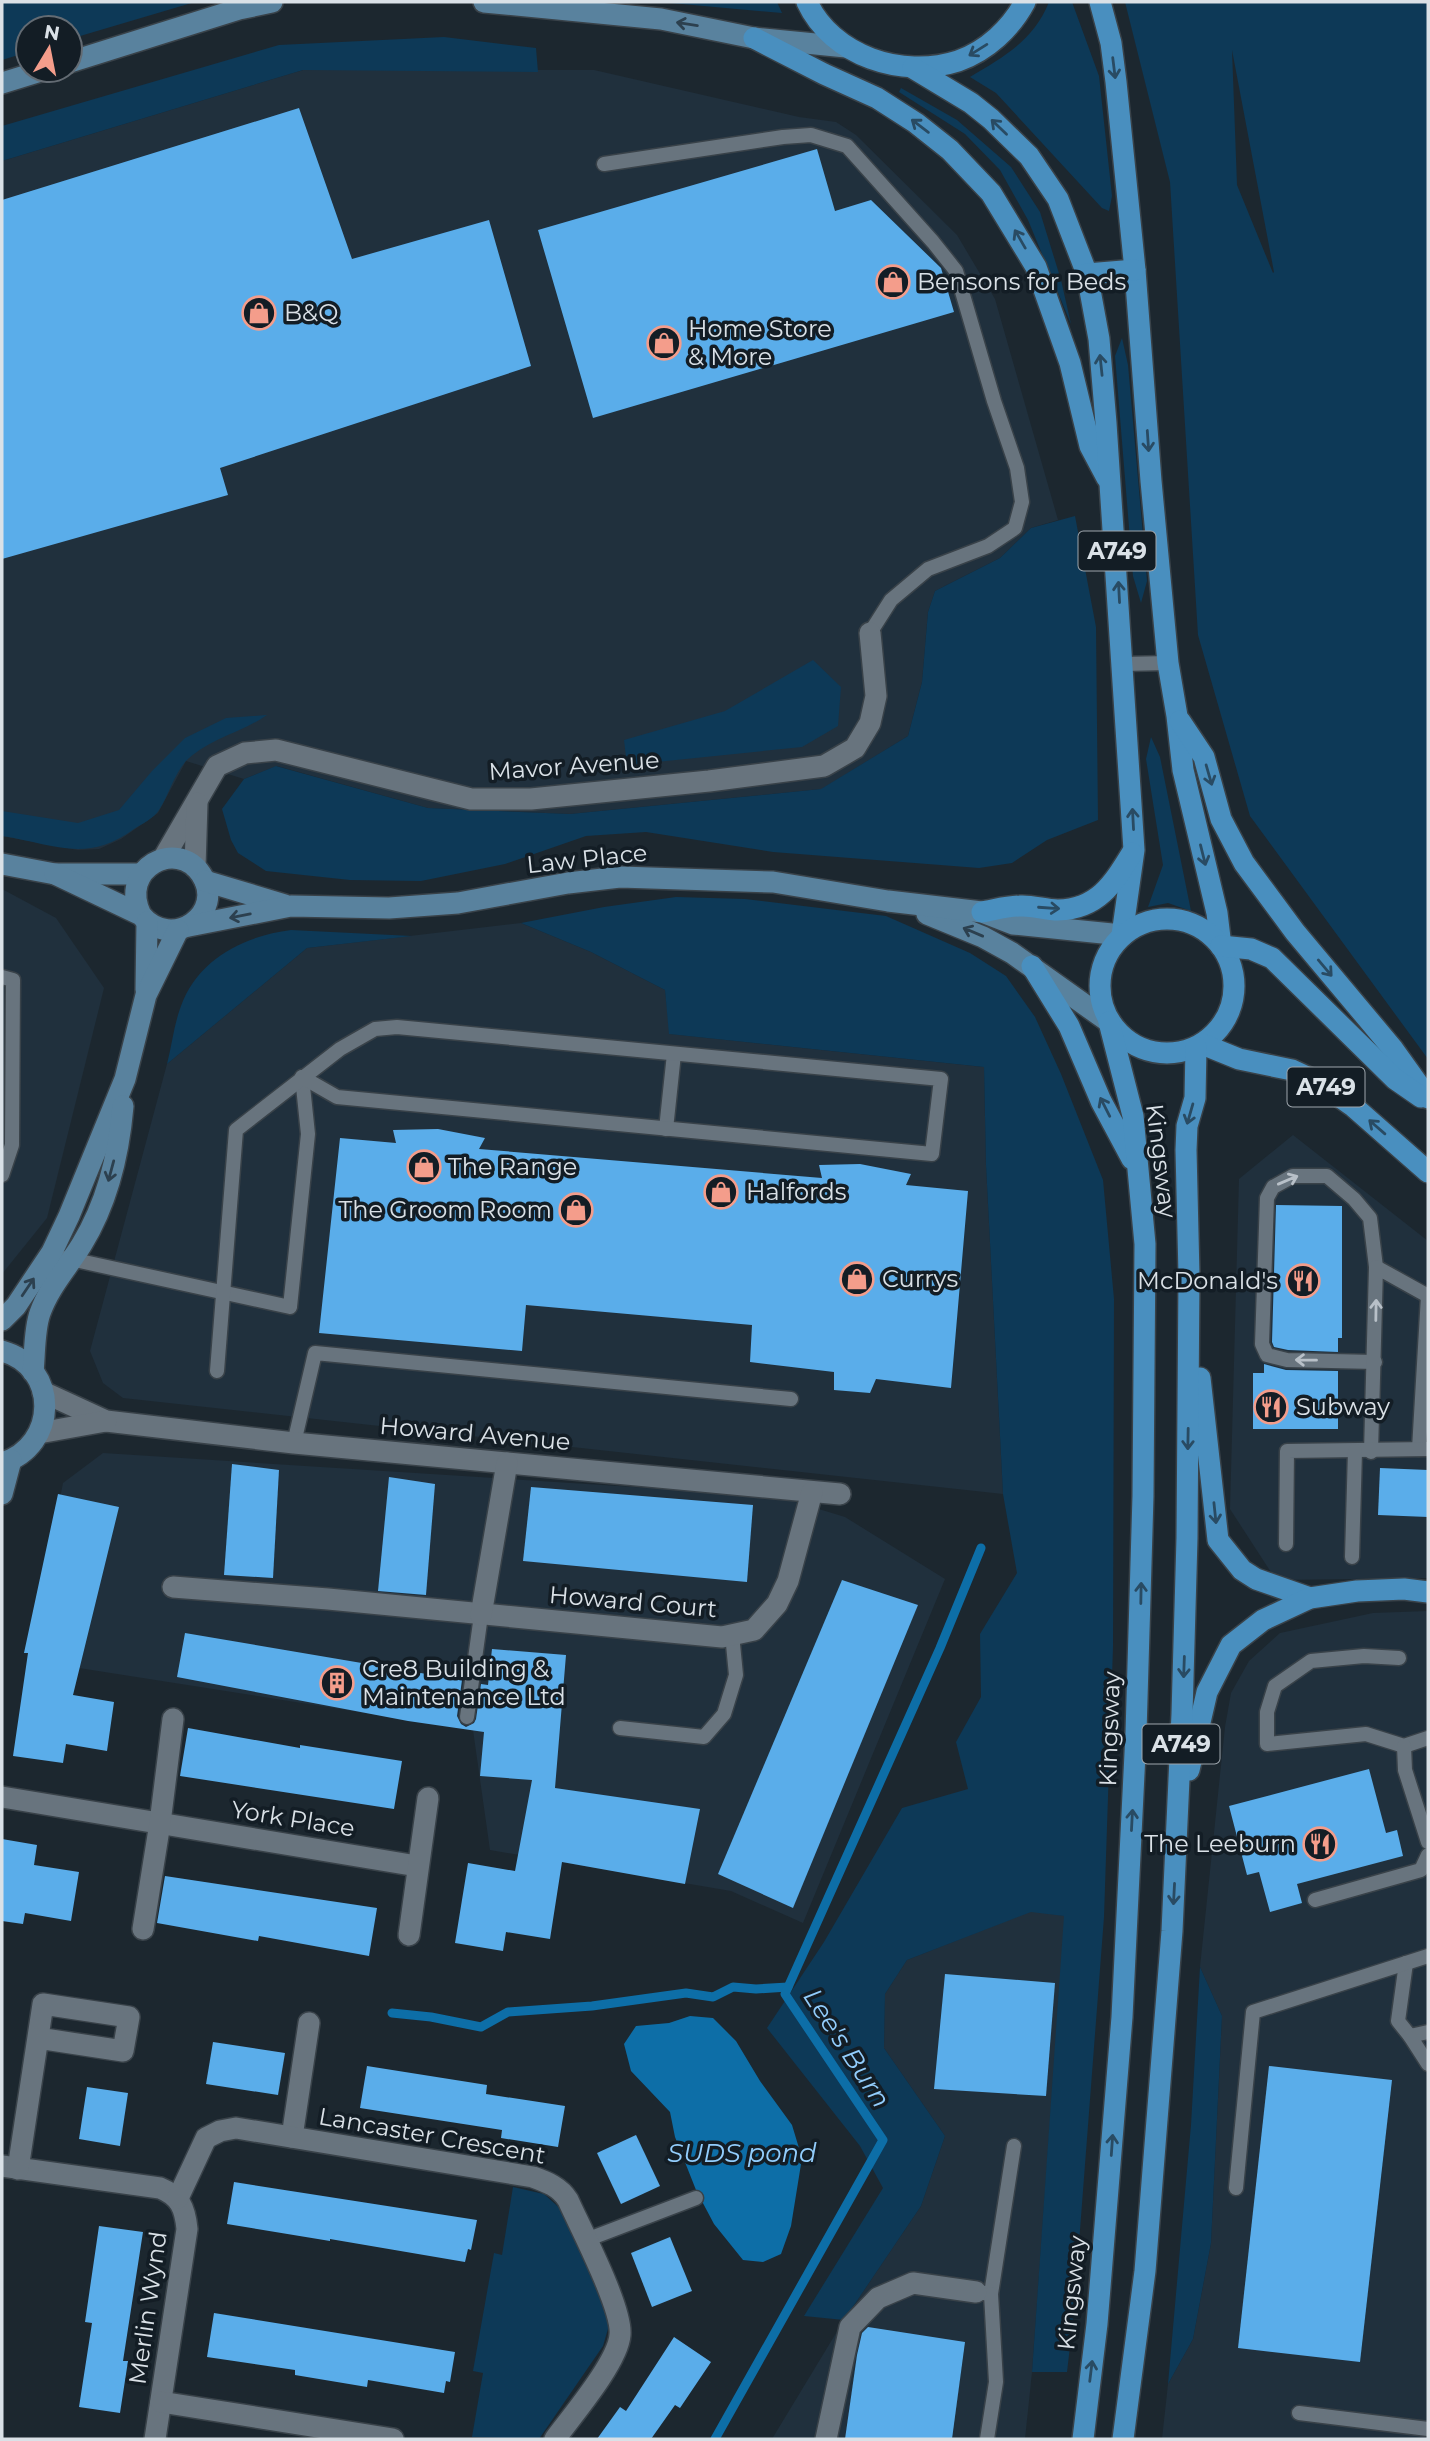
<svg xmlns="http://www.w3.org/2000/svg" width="1430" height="2441" viewBox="0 0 1430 2441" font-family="Montserrat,sans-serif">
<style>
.built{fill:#20303d}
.green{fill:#0d3957;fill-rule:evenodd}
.water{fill:#0d6ea7}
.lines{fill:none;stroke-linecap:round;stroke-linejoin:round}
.stream{stroke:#0d6ea7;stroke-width:9}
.building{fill:#5aadea}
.lane-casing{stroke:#394249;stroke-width:17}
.street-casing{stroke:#394249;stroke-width:24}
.secondary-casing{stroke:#394249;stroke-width:24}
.primary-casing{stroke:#394249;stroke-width:24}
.lane{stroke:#68747e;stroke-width:14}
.street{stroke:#68747e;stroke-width:21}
.secondary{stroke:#59829e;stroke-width:21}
.primary{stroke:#498fbf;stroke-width:21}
.oneway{stroke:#2c404f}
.oneway2{stroke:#294b63}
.oneway3{stroke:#b8c0c8}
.labels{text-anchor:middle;stroke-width:7;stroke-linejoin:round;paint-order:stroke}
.shield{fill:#131d25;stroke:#9ea6ad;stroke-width:2}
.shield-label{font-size:23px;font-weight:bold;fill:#dae1e7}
.poi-label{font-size:24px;fill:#dae1e7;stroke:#131d25;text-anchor:start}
.street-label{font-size:24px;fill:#dae1e7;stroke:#131d25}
.water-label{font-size:26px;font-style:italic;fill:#92cdfc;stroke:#131d25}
</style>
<rect width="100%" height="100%" fill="#1c272f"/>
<g class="built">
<path d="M303,70H594L799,117L836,122L856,135L957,235L995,299L1058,520L1031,528L1000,558L935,591L928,612L922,682L908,736L822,789L570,814L428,808L277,766L244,779L186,761L158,813L121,839L99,849L78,850L2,836V161Z"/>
<path d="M2,889L56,918L104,988L47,1218L2,1274Z"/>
<path d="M521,923L591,952L665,990L670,1034L984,1067L986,1165L1003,1494L123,1398L103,1383L90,1351L167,1064L307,948Z"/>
<path d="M1293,1135L1428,1241V1578L1276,1580L1230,1509L1239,1179Z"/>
<path d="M103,1453L776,1496L845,1517L945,1579L803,1923L731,1891L490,1850L473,1730L28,1660L63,1483Z"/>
<path d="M1428,1611V2439H1162L1168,2384L1193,2339L1211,2243L1222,2016L1200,1967L1225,1727L1231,1693L1249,1661L1280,1633L1373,1613Z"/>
<path d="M1031,1911L1065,1916L1032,2372L1025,2439H772L844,2320L921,2206L945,2136L884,2048L885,1994L907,1960Z"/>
</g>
<g class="green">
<path d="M2,2H195L70,39V28H28V52L2,60Z"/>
<path d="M660,2H777L782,13Z"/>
<path d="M1049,2H1072L1099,76L1112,196L1109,211L1102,208L996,93L970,77C1004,57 1034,40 1049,2Z"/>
<path d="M1125,2H1428V1059L1250,816L1198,635L1170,182ZM1232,50L1274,272L1273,273L1237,185Z"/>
<path d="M444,37L536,48L538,72L303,70L2,161V126L279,45Z"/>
<path d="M901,88L957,120L1011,167L1040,212L1061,280L1071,324L1028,220L1000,170L965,134L899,92Z"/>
<path d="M1122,338L1128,365L1147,581L1141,603L1133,576L1115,356Z"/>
<path d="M1075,516L1096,627L1098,820L1047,840L1012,863L979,868L773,852L646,832L586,836L505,864L421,881L350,880L266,871L238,853L231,840L222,809L244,779L276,766L428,808L570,814L821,789L908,736L922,682L928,612L935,591L1000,558L1031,528Z"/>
<path d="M813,660L841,687L838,726L802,747L627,765L624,740L725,711Z"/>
<path d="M267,715C241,733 213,737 188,759C175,771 169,795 159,810C154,818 142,824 134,829C86,864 54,844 2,836V811L78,823L119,810L152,771L185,738L226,718Z"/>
<path d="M1151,737L1160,757L1191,911L1168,903L1148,907L1163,865L1146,759Z"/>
<path d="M676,897L745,899L886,916L970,953L1006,976L1035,1017L1061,1074L1103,1180L1114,1299L1113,1647L1104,1917L1073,2321L1067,2372H1032L1064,1916L1031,1912L907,1960L885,1994L884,2048L945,2136L921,2206L844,2320L804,2316L883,2188L860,2146L767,2028L824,1942L902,1808L968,1789L956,1742L981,1697L980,1634L1017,1573L1003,1494L986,1165L984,1067L669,1034L665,990L591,952L521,923L604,907Z"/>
<path d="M291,930L412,936L307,948L167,1064C172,1045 174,1024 181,1006C198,959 244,936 291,930Z"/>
<path d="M1200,1967L1222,2016L1211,2243L1193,2339L1168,2384L1191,2125Z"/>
<path d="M513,2187L544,2194L564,2212L610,2322L603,2346L539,2439L472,2437L483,2373L473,2371L494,2253L502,2255Z"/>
</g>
<path class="water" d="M690,2016L713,2018L736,2041L760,2081L792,2125L802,2158L791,2226L781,2254L763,2262L743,2260L714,2224L696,2190L675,2137L670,2112L631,2071L624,2044L636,2026L669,2023Z"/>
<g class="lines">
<g class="stream">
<path d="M392,2013L431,2017L481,2027L508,2012L592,2006L686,1993L713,1997L733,1987L756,1989L788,1987"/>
<path d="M715,2439L883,2140L785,1994L940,1648L981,1548"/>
</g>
</g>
<g class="building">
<path d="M299,108L352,259L489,220L531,366L220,468L228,495L2,559V200Z"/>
<path d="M817,149L835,211L871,200L941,268L954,312L593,418L538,230Z"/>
<path d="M438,1129L485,1138L479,1149L822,1178L819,1165L860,1164L911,1174L906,1185L968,1191L951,1388L876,1379L870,1393L834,1390V1372L750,1362L752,1325L526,1305L522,1351L319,1333L340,1138L396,1143L393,1130Z"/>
<path d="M1276,1205L1342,1206V1338H1338V1352L1288,1350L1274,1347L1272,1342Z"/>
<path d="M1264,1364L1286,1370L1338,1371V1429H1253V1373H1264Z"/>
<path d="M232,1464L279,1470L273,1578L224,1575Z"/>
<path d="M1380,1468L1428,1470V1517L1378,1515Z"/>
<path d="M389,1477L435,1484L426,1595L378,1591Z"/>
<path d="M531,1487L753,1505L747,1582L523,1561Z"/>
<path d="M58,1494L119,1507L73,1695L114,1702L107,1751L66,1744L63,1763L13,1756L28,1653H24Z"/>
<path d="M842,1580L918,1605L793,1908L718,1874Z"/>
<path d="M185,1633L462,1680L457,1716L461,1724L466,1727L474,1723L476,1719L481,1684L488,1685L492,1649L566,1655L555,1788L700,1809L685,1884L562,1862L550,1939L506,1932L503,1951L455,1943L468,1863L515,1871L532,1780L480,1776L484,1732L408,1721L177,1677Z"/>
<path d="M188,1728L300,1748V1745L402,1761L394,1809L180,1776Z"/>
<path d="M1369,1769L1386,1833L1397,1830L1403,1856L1297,1884L1302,1903L1270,1912L1259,1872L1247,1875L1229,1806Z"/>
<path d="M2,1839L37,1845L34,1865L79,1872L71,1921L25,1913L23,1924L2,1921Z"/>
<path d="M165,1876L377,1908L369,1956L259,1936L258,1941L157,1923Z"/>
<path d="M945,1974L1055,1983L1046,2096L934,2089Z"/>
<path d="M213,2042L285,2053L278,2095L206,2084Z"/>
<path d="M367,2066L487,2085L486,2094L565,2106L558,2147L501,2138L502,2130L360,2108Z"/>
<path d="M1269,2066L1392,2080L1360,2362L1238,2348Z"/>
<path d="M87,2087L128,2093L120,2146L79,2139Z"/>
<path d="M636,2135L660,2186L621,2204L597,2153Z"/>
<path d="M234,2182L477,2220L471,2250L468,2249L465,2262L330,2239V2241L227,2224Z"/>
<path d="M99,2226L143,2232L123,2361H128L120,2413L79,2407L92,2323L85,2322Z"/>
<path d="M670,2237L692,2291L652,2307L631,2253Z"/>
<path d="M214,2313L455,2352L450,2382L446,2381L444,2393L368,2380L367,2387L295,2375V2370L207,2357Z"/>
<path d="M868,2327L965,2342L952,2439H845L857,2355L862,2333Z"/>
<path d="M674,2337L711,2362L680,2408L675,2405L651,2439H597L620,2407L626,2411Z"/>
</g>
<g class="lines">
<defs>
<g id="lane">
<path d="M604,164L783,137L811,135L847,146L933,242L956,271L994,401L1017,468L1022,502L1015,528L988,546L928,569L891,600L870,633"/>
<path d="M1123,664L1168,663"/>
<path d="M2,977L13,980L12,1145L2,1175"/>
<path d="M666,1129L674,1054"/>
<path d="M66,1258L290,1307L308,1134L302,1077"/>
<path d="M1375,1362L1287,1360L1267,1355L1262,1344L1267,1198L1273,1187L1293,1176H1327L1354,1199L1370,1218L1376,1267"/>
<path d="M217,1371L236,1130L340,1049L375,1029L397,1027L941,1079L932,1154L337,1097L302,1077"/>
<path d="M294,1443L315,1353L791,1399"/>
<path d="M1419,1449L1428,1296"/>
<path d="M1371,1452L1376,1267L1428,1296"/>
<path d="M1286,1544L1287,1451L1428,1449"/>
<path d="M1352,1557L1355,1451"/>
<path d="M1399,1658L1364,1656L1311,1661L1275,1686L1267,1712V1744L1366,1734L1404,1746L1428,1738"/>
<path d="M467,1717L481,1615"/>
<path d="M620,1728L704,1737L724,1714L736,1675L732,1634"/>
<path d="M1404,1746L1405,1770L1428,1842"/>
<path d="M1315,1900L1421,1870L1428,1855"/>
<path d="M1406,1963L1398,2021L1410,2036"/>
<path d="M1428,2032L1410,2036L1428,2064"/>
<path d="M1236,2188L1253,2012L1428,1956"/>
<path d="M586,2240L696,2198"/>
<path d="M976,2292L991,2294L1014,2146"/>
<path d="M1299,2413L1428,2429"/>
<path d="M987,2439L996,2382L991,2294"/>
</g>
<g id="street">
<path d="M163,859L217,766L245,753L276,750L471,799H531L709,781L824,766L855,748L870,723L876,696L870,633"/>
<path d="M195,867L197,803"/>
<path d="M43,1392L106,1421L294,1443L840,1494"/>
<path d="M39,1433L106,1421"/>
<path d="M173,1587L328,1599L722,1637L754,1630L777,1604L788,1581L812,1492"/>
<path d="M481,1615L507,1463"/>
<path d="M2,1797L417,1866"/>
<path d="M143,1929L160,1823L173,1719"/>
<path d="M409,1935L428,1798"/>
<path d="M292,2137L309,2023"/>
<path d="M2,2166L160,2188C180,2196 185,2208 187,2229L155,2439"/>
<path d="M18,2169L43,2004L129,2017L123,2051L38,2038"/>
<path d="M178,2198L206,2138L220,2131L236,2128L533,2177C547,2182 560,2187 568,2200C580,2227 623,2309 620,2335C618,2362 572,2416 555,2439"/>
<path d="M161,2402L393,2439"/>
<path d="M826,2439L850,2327L878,2298L913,2283L976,2292"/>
</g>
<g id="secondary">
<path d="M484,2L661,19L754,38L846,47"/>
<path d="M70,62L239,9L272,2"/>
<path d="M2,83L44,70"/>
<path d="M2,864L55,874H141"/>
<path d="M55,874L141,915C172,952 227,913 201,874C177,838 118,868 141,915"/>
<path d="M205,881L285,905"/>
<path d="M927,914L983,937L1012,953L1109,1022"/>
<path d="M189,926L291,906L389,908L458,903L568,883L620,877L773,882L888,901L982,912L1013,924L1122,935"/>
<path d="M146,990L147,922"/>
<path d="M2,1320L16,1306L52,1252L69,1216L125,1079L146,995L178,930"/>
<path d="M2,1351C60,1367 58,1446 2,1463"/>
<path d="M33,1372C35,1353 34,1330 40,1313C49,1287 68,1267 82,1244C107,1203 119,1153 123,1106"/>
<path d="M2,1494L11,1460"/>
</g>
<g id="primary">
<path d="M807,2C832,56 902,79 958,61C987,51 1011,28 1025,2"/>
<path d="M1100,2L1111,43L1116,82L1135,270L1151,481L1168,663L1177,716L1183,770L1217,913L1221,946"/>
<path d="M754,38L824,74L877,98L916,123L950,150L991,193L1036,267L1070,363L1090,446L1107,478"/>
<path d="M913,68L971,103L991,119L1029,156L1058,199L1087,274L1099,339L1106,423L1134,850L1122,935"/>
<path d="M1087,274L1135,270"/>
<path d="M1180,721L1204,757L1221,819L1244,863L1295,932L1393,1049L1428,1098"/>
<path d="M982,912C994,910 1007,906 1020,906C1032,905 1045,910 1058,910C1098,909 1113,884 1132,853"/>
<circle cx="1167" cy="986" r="67"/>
<path d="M1221,946L1251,949L1272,958L1395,1079L1421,1097"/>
<path d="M1032,966L1069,1026L1101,1101L1132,1159"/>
<path d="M1202,1044L1239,1059L1292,1070L1320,1083L1354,1107L1428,1172"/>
<path d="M1200,1378L1218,1540L1242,1570L1256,1579L1310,1598"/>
<path d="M1189,1770L1207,1692L1231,1645L1263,1620L1310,1598L1357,1591L1404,1589L1428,1592"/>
<path d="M1083,2439L1097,2324L1122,2017L1136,1733L1143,1496L1145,1244L1133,1116L1109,1022"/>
<path d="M1123,2439L1145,2271L1172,1931L1182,1714L1187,1538L1189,1275L1186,1150L1187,1126L1195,1098L1196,1047"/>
</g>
</defs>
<use href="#lane" class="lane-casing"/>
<use href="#street" class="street-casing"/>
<use href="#secondary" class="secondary-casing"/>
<use href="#primary" class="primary-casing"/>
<use href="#lane" class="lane"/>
<use href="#street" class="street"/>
<use href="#secondary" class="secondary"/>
<use href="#primary" class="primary"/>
</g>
<defs><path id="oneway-shaft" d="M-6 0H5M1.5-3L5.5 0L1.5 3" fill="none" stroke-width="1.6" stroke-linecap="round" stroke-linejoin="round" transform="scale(1.75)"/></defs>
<g class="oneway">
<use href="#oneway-shaft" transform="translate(687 24) rotate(-171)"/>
<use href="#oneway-shaft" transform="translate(240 916) rotate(169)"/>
<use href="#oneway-shaft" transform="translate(973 932) rotate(-157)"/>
<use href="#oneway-shaft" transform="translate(111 1171) rotate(105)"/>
<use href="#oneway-shaft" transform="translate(28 1287) rotate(-56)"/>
</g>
<g class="oneway2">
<use href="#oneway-shaft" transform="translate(978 50) rotate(148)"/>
<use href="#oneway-shaft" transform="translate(1114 68) rotate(83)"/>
<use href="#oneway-shaft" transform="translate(920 126) rotate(-143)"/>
<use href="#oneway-shaft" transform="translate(999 127) rotate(-136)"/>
<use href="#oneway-shaft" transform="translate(1020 239) rotate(-120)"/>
<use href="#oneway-shaft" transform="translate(1101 365) rotate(-96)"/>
<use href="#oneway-shaft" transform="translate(1148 441) rotate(86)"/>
<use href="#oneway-shaft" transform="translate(1119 592) rotate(-93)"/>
<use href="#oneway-shaft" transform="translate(1209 775) rotate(74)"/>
<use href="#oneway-shaft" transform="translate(1133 819) rotate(-93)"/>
<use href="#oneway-shaft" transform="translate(1203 855) rotate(76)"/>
<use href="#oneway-shaft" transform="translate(1049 908) rotate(4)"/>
<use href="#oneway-shaft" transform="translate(1325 968) rotate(50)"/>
<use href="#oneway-shaft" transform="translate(1105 1107) rotate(-117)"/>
<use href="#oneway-shaft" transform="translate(1190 1114) rotate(106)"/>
<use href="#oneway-shaft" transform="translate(1377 1127) rotate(-139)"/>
<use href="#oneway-shaft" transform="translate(1188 1439) rotate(91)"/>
<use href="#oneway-shaft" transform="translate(1215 1513) rotate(84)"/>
<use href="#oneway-shaft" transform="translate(1141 1593) rotate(-89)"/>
<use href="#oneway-shaft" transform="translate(1184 1667) rotate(92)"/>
<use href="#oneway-shaft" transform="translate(1132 1820) rotate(-87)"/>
<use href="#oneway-shaft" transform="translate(1174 1894) rotate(93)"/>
<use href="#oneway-shaft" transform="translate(1112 2145) rotate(-86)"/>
<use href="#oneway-shaft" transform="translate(1091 2371) rotate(-83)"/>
</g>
<g class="oneway3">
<use href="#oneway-shaft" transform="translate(1288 1180) rotate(-23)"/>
<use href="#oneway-shaft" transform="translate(1376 1310) rotate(-89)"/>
<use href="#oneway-shaft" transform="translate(1306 1360) rotate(-179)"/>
</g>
<defs>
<symbol id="shop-ring" viewBox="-11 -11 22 22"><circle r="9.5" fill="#131d25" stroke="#f49d8b" stroke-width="1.5"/><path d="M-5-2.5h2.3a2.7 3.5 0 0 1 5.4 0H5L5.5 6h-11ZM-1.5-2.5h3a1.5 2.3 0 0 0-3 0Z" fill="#f49d8b"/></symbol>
<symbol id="restaurant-ring" viewBox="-11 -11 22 22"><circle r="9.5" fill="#131d25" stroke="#f49d8b" stroke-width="1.5"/><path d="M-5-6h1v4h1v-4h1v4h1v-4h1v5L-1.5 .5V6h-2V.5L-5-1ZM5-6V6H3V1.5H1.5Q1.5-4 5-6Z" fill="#f49d8b"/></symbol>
<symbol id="building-ring" viewBox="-11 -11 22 22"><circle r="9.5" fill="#131d25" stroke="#f49d8b" stroke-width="1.5"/><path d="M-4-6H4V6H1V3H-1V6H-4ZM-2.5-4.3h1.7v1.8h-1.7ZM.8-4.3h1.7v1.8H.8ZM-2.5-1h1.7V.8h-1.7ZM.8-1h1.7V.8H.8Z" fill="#f49d8b"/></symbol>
</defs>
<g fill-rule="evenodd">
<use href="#shop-ring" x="874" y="263" width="38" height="38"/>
<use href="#shop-ring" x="240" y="294" width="38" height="38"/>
<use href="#shop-ring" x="645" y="324" width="38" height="38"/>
<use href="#shop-ring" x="405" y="1148" width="38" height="38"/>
<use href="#shop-ring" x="702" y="1173" width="38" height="38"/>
<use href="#shop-ring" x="557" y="1191" width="38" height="38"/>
<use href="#shop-ring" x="838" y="1260" width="38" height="38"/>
<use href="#restaurant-ring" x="1284" y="1262" width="38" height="38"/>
<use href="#restaurant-ring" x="1252" y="1388" width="38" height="38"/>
<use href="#building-ring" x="318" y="1664" width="38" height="38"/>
<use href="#restaurant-ring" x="1301" y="1825" width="38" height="38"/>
</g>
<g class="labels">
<g class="shield">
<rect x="1078.5" y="531.5" width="77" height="39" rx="5"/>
<rect x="1287.5" y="1067.5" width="77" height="39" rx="5"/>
<rect x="1142.5" y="1724.5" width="77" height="39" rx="5"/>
</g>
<g class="shield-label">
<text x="1117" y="559">A749</text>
<text x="1326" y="1095">A749</text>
<text x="1181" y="1752">A749</text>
</g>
<g class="poi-label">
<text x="917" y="290">Bensons for Beds</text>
<text x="284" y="321">B&amp;Q</text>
<text x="688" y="337">Home Store<tspan x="688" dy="28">&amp; More</tspan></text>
<text x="448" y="1175">The Range</text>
<text x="746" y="1200">Halfords</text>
<text x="552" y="1218" text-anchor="end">The Groom Room</text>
<text x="882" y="1287">Currys</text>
<text x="1278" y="1289" text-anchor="end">McDonald's</text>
<text x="1296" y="1415">Subway</text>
<text x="362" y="1677">Cre8 Building &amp;<tspan x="362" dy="28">Maintenance Ltd</tspan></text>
<text x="1296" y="1852" text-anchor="end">The Leeburn</text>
</g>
<g class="street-label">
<text transform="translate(574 766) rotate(-4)" y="8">Mavor Avenue</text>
<text transform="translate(587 859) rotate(-6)" y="8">Law Place</text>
<text transform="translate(1161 1161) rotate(83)" y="8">Kingsway</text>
<text transform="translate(475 1434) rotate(5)" y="8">Howard Avenue</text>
<text transform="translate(633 1602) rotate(5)" y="8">Howard Court</text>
<text transform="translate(1110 1729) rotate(-88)" y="8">Kingsway</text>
<text transform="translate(293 1819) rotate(9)" y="8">York Place</text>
<text transform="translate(432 2136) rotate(10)" y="8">Lancaster Crescent</text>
<text transform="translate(1072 2293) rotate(-84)" y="8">Kingsway</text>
<text transform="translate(148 2308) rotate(-82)" y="8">Merlin Wynd</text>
</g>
<g class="water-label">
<text transform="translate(847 2048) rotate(57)" y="9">Lee's Burn</text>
<text x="742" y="2162">SUDS pond</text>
</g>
</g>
<rect width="1430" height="2441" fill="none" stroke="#dae1e7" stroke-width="7"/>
<g transform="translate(49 49) rotate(10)"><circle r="33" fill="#131d25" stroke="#636b73" stroke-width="2"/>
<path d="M0-5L12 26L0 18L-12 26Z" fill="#f49d8b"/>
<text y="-10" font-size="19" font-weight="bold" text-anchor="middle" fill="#dae1e7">N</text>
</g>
</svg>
